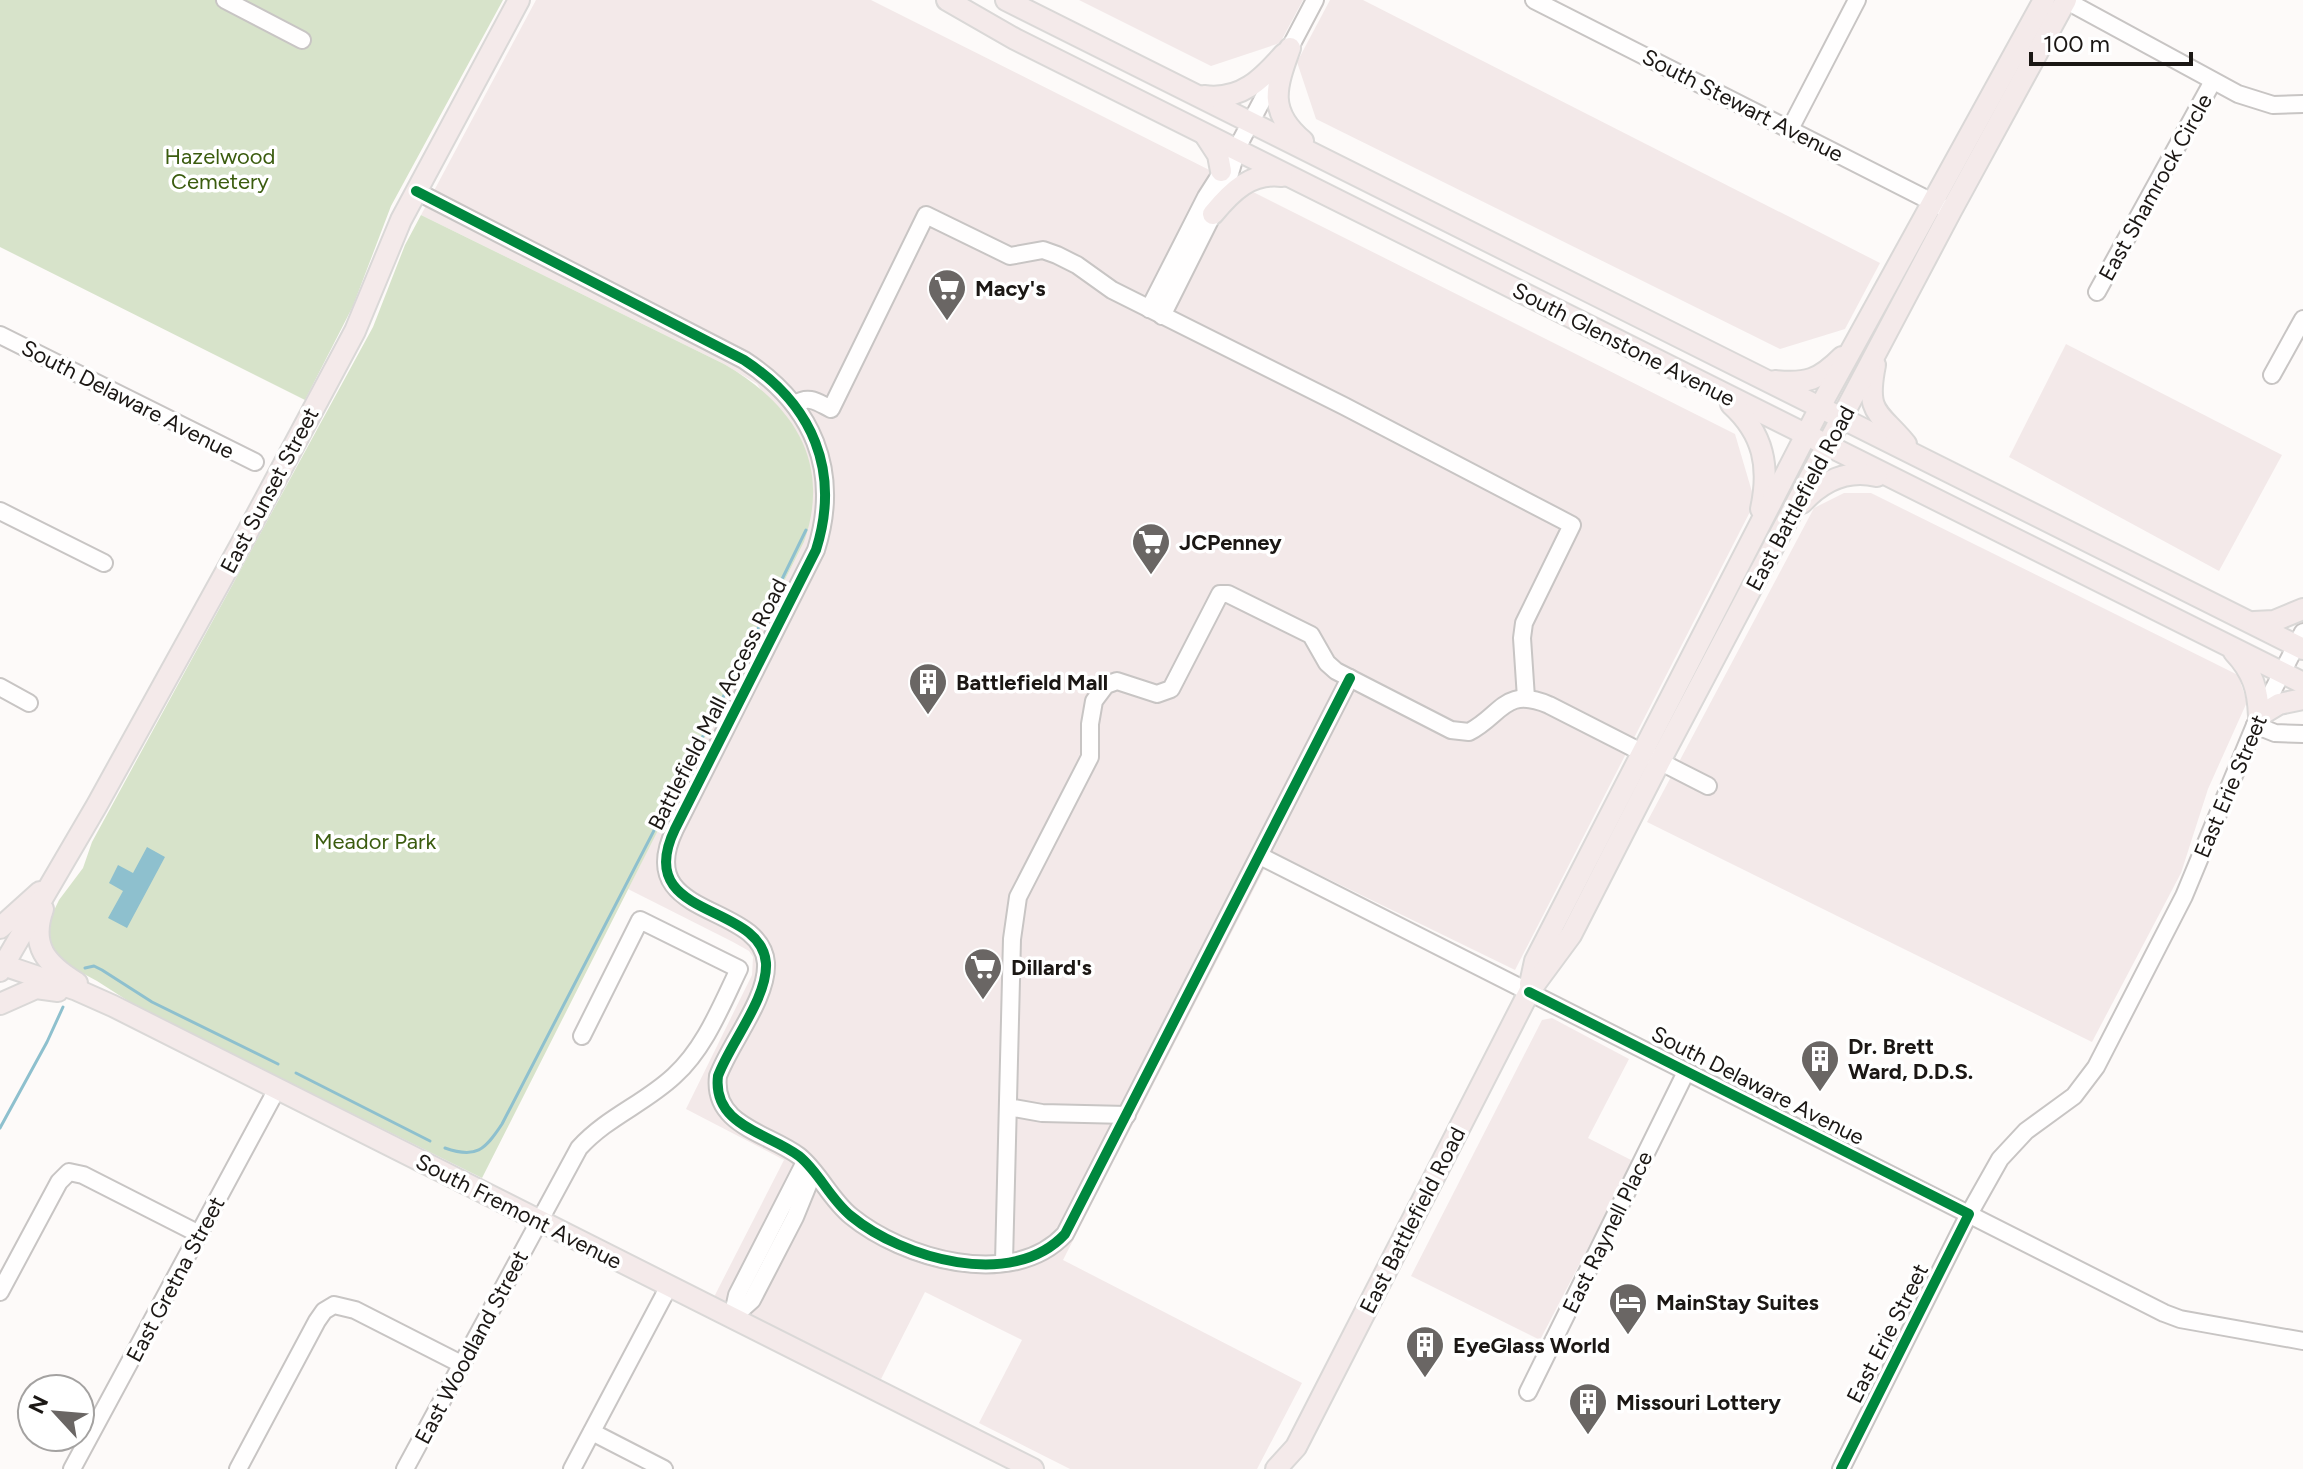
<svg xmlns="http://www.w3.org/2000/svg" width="2303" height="1469" viewBox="0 0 2303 1469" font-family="Figtree,sans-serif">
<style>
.commercial{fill:#f3e9e9}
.green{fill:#d7e3ca}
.water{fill:#8ec0ce}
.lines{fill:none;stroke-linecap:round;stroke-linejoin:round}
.stream{stroke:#8ec0ce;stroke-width:3}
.minor-casing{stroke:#c8c5c4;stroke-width:20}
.major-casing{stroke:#dad8d7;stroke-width:24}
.minor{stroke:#fffefe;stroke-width:16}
.major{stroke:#f4eaea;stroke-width:20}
.cycleway-casing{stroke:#fff;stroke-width:15}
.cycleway{stroke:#00873e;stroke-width:10}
.labels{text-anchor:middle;stroke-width:7;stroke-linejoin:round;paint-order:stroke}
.street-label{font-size:22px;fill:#1b1714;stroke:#fff}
.park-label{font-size:22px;fill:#3b5c0f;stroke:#fff}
.poi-label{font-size:22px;font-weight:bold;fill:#1b1714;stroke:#fff;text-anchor:start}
</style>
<rect width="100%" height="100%" fill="#fdfaf9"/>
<g class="commercial">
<path d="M536,0H871L1735,434L1755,502L1515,970L1273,852L1063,1260L1302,1383L1257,1469H1070L979,1423L1022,1340L925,1292L881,1379L714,1297L784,1160L686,1109L752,975L753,957L749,951L733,942L628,889L804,542L813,498L812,482L809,463L757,384L724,364L421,215Z"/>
<path d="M1079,0H1303L1280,43L1211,66Z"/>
<path d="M1330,0H1363L1880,263L1845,329L1780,349L1316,119L1297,62Z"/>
<path d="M2066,344L2282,455L2219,571L2009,457Z"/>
<path d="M1844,493H1871L2238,675L2247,702L2208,789L2181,873L2092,1042L1647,822L1814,508Z"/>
<path d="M1552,1018L1629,1059L1588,1138L1633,1161L1540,1340L1411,1276L1542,1020Z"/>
</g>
<g class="green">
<path d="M0,0H503L391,206L353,306L305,400L0,247Z"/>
<path d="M421,215L724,364C793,404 832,462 804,542L482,1178L136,1006L97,981L58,960L47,941L49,921L59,900L83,868L92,842L373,327L405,245Z"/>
</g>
<path class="water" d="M147,847L165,857L127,928L108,918L123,891L109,883L118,865L133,873Z"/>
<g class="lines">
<g class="stream">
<path d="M85,968L94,966L102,970L152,1002L278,1064"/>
<path d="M296,1073L430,1141"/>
<path d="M0,1128L47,1042L63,1007"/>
<path d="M445,1148C476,1159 485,1150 502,1124L748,649L806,530"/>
</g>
<defs>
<g id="minor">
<path d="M225,0L302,40"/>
<path d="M1534,0L1942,207"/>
<path d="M2065,0L2238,94L2273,105L2303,104"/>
<path d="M1790,129L1857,0"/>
<path d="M416,191L744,360C813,405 841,471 816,550L675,829C631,920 761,901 766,963C768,998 730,1043 718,1076C712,1126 769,1133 799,1156C819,1172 830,1199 851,1216C902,1258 1012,1291 1065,1234L1350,678"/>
<path d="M2097,292L2213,81"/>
<path d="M1149,309L1206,197L1236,150L1315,0"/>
<path d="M1162,316L1225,190L1234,160"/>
<path d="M0,335L255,462"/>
<path d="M2272,375L2303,319"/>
<path d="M795,404C809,395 817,402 831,409L926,215L1010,256L1043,250L1057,255L1077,265L1112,290L1344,406L1572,525L1524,623L1522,638L1526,698"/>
<path d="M0,511L104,563"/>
<path d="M0,687L29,703"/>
<path d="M2255,725L2275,733L2303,734"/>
<path d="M1260,856L2164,1313L2180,1319L2303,1341"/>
<path d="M1008,1107L1042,1113L1127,1115"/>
<path d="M1004,1262L1012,939L1018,897L1090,757V724L1094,701L1106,685L1117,681L1157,694L1171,689L1220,594H1228L1311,635L1327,663L1336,671L1451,730L1469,732C1502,715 1504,686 1549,705L1708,786"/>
<path d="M0,1292L59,1182L69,1172L83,1175L199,1234"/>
<path d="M732,1318L737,1295L805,1162"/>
<path d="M732,1318L752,1300L795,1217L813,1173"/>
<path d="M1528,1392L1686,1072"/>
<path d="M592,1432L664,1469"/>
<path d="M72,1469L277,1089"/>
<path d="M238,1469L317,1321L324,1311L334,1305L355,1310L461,1364"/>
<path d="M405,1469L579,1148C607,1117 644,1104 674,1076C705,1048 721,1006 739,969L640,920L582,1036"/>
<path d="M572,1469L669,1286"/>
<path d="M1841,1469L1969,1214L2000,1159L2026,1131L2074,1096L2096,1067L2184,896L2255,725L2303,632"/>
</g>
<g id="major">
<path d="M947,0L1015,39L2303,683"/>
<path d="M1006,0L2303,649"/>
<path d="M1290,48C1276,87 1267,111 1303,141"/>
<path d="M1204,96C1241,101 1262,79 1284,54"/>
<path d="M1205,135L1218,155L1221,171"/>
<path d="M1213,214C1232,191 1251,172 1282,176"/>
<path d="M1875,365C1865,415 1879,411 1906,444"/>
<path d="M1775,381C1807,384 1819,380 1842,357"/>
<path d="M1731,404C1764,434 1770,467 1761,509"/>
<path d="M1802,503C1822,481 1848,469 1877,476"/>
<path d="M2254,622L2274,621L2303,609"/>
<path d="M2234,652C2253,672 2258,690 2259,716"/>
<path d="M2259,716L2279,704L2303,699"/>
<path d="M43,909C30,946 46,964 77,983"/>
<path d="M0,928L40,892"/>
<path d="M0,964L77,990L113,1006L1033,1469"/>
<path d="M0,971L97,805L245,537L355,331L401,220L519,0"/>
<path d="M1530,984L1535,961L1826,396L2044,0"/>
<path d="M0,1004L36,988L58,991"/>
<path d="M1276,1469L1296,1447L1529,992L1571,935L1660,761L1951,211L2066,0"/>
</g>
</defs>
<use href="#minor" class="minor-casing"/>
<use href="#major" class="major-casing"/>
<use href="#minor" class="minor"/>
<use href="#major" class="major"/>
<defs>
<g id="cycleway">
<path d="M416,191L744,360C813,405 841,471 816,550L675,829C631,920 761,901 766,963C768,998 730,1043 718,1076C712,1126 769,1133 799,1156C819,1172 830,1199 851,1216C902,1258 1012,1291 1065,1234L1350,678"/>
<path d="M1529,992L1969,1214L1841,1469"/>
</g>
</defs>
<use href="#cycleway" class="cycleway-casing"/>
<use href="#cycleway" class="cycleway"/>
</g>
<defs>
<symbol id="supermarket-pin" viewBox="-11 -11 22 30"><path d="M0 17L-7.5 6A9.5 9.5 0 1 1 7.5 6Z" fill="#6a6664" stroke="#fff"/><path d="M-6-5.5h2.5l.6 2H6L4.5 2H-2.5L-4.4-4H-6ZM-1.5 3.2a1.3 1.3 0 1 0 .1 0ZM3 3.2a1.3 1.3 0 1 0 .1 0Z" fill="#fff"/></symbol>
<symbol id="building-pin" viewBox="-11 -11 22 30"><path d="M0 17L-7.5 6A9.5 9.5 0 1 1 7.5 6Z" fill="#6a6664" stroke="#fff"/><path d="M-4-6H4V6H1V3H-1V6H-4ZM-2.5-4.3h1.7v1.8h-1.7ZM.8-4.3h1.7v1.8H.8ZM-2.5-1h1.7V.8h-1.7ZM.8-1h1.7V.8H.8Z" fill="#fff"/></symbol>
<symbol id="hotel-pin" viewBox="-11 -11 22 30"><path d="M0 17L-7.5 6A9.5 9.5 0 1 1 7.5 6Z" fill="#6a6664" stroke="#fff"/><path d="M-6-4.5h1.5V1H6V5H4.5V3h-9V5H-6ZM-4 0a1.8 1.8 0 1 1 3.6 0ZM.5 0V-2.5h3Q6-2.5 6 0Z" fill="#fff"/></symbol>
</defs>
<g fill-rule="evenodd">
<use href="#supermarket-pin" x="925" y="266" width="44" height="60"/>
<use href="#supermarket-pin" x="1129" y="520" width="44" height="60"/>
<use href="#building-pin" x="906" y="660" width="44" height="60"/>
<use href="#supermarket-pin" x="961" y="945" width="44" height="60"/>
<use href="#building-pin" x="1798" y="1037" width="44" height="60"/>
<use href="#hotel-pin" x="1606" y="1280" width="44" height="60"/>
<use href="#building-pin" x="1403" y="1323" width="44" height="60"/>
<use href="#building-pin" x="1566" y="1380" width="44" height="60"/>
</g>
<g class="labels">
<g class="street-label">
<text transform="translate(1743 105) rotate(27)" y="8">South Stewart Avenue</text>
<text transform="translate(2155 187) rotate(-61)" y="8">East Shamrock Circle</text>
<text transform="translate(1624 344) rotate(27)" y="8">South Glenstone Avenue</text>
<text transform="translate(128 399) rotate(27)" y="8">South Delaware Avenue</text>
<text transform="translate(269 490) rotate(-62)" y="8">East Sunset Street</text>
<text transform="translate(1800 498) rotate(-62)" y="8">East Battlefield Road</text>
<text transform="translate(717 704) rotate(-63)" y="8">Battlefield Mall Access Road</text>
<text transform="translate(2230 786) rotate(-67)" y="8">East Erie Street</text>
<text transform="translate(1758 1085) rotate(27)" y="8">South Delaware Avenue</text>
<text transform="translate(519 1211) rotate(27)" y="8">South Fremont Avenue</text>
<text transform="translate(1412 1220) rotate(-63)" y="8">East Battlefield Road</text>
<text transform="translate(1607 1232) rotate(-64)" y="8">East Raynell Place</text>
<text transform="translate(175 1279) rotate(-62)" y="8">East Gretna Street</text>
<text transform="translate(1887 1333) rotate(-63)" y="8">East Erie Street</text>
<text transform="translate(471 1347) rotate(-62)" y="8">East Woodland Street</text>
</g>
<g class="park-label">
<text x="220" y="164">Hazelwood<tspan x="220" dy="25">Cemetery</tspan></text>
<text x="375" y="849">Meador Park</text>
</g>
<g class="poi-label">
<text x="975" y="296">Macy's</text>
<text x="1179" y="550">JCPenney</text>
<text x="956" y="690">Battlefield Mall</text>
<text x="1011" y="975">Dillard's</text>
<text x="1848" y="1054">Dr. Brett<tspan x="1848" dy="25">Ward, D.D.S.</tspan></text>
<text x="1656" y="1310">MainStay Suites</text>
<text x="1453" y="1353">EyeGlass World</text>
<text x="1616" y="1410">Missouri Lottery</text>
</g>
</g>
<g transform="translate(56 1413) rotate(296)"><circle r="38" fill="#ffffff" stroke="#a4a2a1" stroke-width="2"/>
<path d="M0-6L14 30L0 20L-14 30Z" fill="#6a6664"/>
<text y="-12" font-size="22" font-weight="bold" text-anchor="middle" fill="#1b1714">N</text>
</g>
<path d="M2031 52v12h160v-12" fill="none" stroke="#1b1714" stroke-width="4"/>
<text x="2043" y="52" font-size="24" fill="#1b1714" stroke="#ffffff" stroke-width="6" paint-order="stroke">100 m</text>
</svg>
